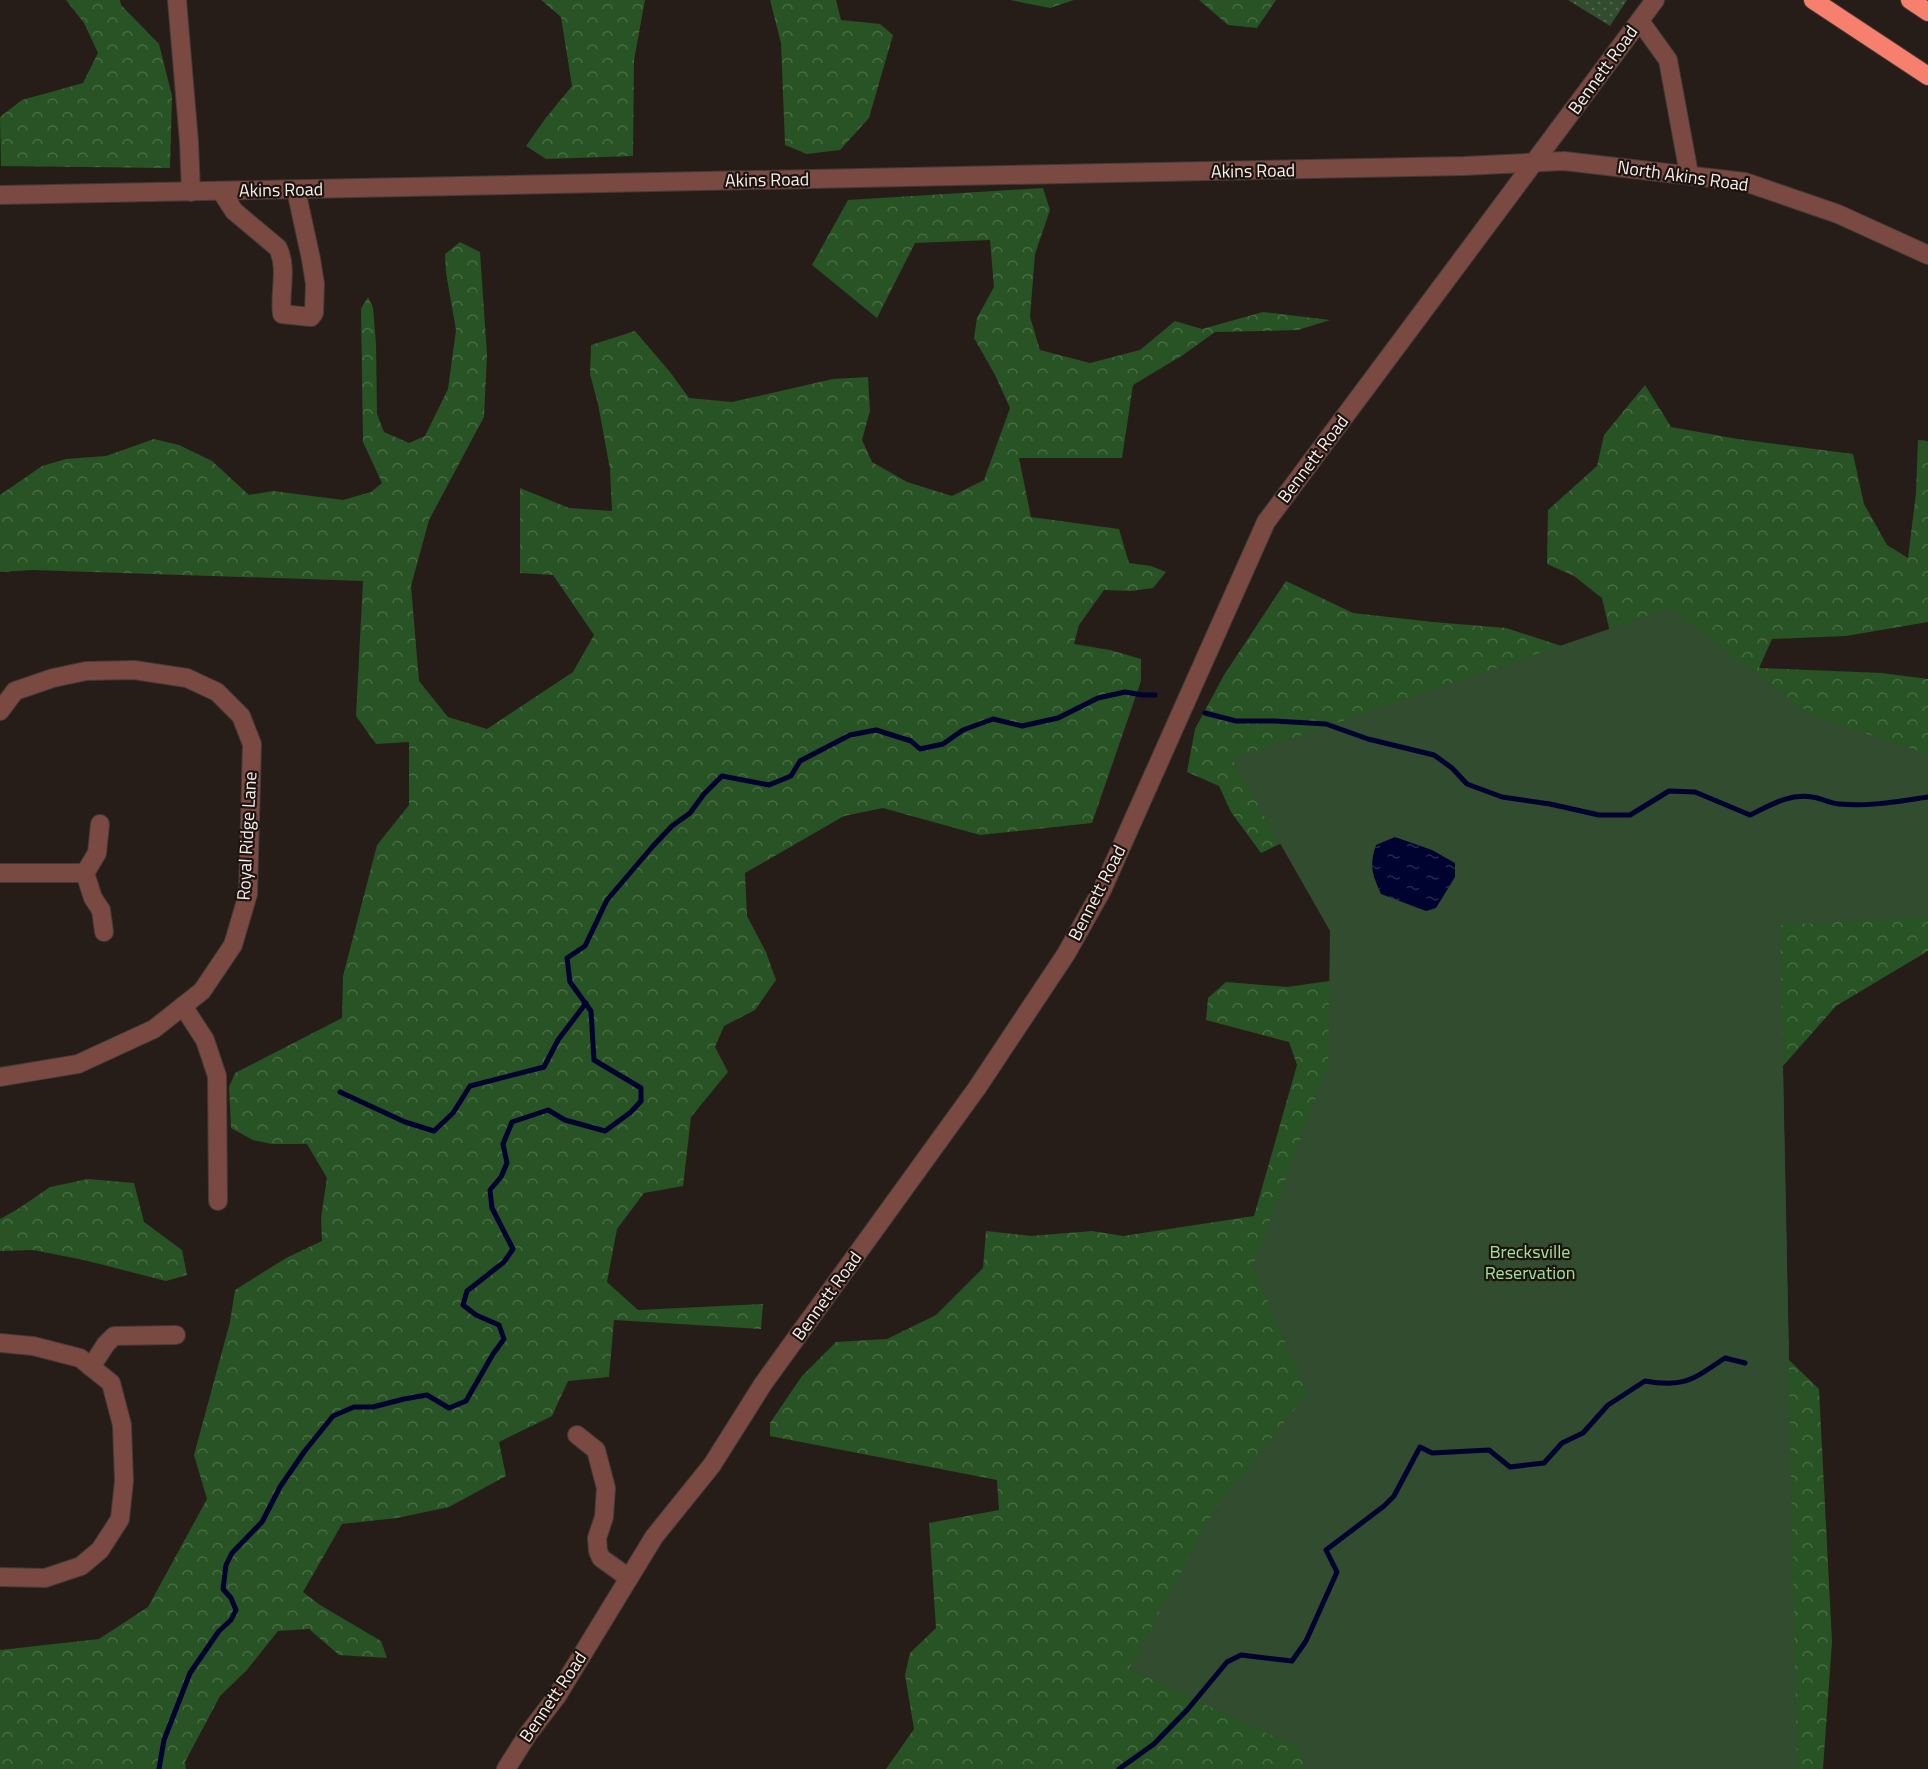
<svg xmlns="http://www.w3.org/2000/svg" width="1928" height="1769" viewBox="0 0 1928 1769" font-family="'Titillium Web',sans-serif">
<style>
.grass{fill:url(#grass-dots)}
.forest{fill:url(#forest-crowns)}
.park{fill:#314c2e}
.water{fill:url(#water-ripples)}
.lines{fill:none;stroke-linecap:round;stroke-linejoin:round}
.stream{stroke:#00032f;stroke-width:5}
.minor-casing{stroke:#443b36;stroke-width:20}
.highway-casing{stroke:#443b36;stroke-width:20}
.minor{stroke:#794942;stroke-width:18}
.highway{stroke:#f77f6e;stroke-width:18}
.labels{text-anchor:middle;stroke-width:4.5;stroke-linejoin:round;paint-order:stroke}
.street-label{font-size:18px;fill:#f7f0ed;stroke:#1d130f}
.park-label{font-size:18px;fill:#a0e299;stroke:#1d130f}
</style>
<defs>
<pattern id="grass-dots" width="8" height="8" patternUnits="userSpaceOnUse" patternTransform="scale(1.5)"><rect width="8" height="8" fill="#314c2e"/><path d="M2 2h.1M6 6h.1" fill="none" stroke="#50664d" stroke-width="1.8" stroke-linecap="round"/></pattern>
<pattern id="forest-crowns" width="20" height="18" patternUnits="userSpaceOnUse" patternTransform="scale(1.5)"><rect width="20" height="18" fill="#285324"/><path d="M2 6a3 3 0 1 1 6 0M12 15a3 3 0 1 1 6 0" fill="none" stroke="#486c44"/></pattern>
<pattern id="water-ripples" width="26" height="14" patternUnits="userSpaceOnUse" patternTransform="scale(1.5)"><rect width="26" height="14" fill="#00032f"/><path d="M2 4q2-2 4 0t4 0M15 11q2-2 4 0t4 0" fill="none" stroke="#26284d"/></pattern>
</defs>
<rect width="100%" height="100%" fill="#271d18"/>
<path class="grass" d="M1568,0H1627L1610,26Z"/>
<g class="forest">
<path d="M66,0H120L121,5L159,44L172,96L170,168L1,166L0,117L22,100L83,83L98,53L84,23Z"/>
<path d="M541,0H645L634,60L633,156L546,159L526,146L545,119L572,86L561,17Z"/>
<path d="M770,0H836L841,20L880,24L893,35L869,118L840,150L807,154L785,145L781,43Z"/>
<path d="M1010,0H1074L1050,8Z"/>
<path d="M1199,0H1276L1257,28L1228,25Z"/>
<path d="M1043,188L1050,210L1035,254L1030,317L1040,350L1090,363L1140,350L1175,321L1202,329L1263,312L1330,320L1298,330L1215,332L1183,355L1133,385L1122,458H1019L1031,517L1119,529L1129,563L1151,566L1166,572L1153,588L1131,591L1104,590L1079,625L1074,644L1110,650L1141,659V681L1092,823L980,835L883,808L844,816L745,873L747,916L766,952L776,980L755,1010L724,1026L715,1047L728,1072L691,1117L683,1186L644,1193L617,1229L607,1282L638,1310L763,1304L761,1329L614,1320L609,1377L568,1381L552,1416L499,1442L506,1476L449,1507L397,1518L342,1524L303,1592L320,1605L381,1641L387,1658L339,1655L309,1629L278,1631L246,1671L220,1696L185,1762L186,1769H0V1650L99,1639L148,1607L207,1499L194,1455L230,1322L235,1290L286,1258L322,1241L321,1218L327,1178L307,1144H272L253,1140L231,1128L229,1087L235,1073L342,1018L343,976L377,845L409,805V742L376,744L356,716L363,581L33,570L0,572V495L42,466L66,459L106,456L154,439L179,445L212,461L249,495L273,491L343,500L371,492L382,483L363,442L361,309L368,297L373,308L376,344L377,414L384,432L409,443L425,436L448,389L456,330L446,273L445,254L460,242L480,252L487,355L484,417L429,520L411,586L419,681L448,717L487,729L573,672L594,635L553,575L520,573V488L569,508L612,511L610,469L598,404L590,374L591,345L635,331L670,372L689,398L732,402L833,379L868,377L870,411L862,440L872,462L907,482L952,496L984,480L1010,408L995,375L974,338L977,318L994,287L990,240L915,243L877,318L812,265L848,200Z"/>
<path d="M1645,385L1671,427L1738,439L1853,454L1864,504L1887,545L1908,558L1916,493L1918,440L1928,441V622L1846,636L1772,639L1759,668L1882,673L1928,679V951L1836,1006L1783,1066L1789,1360L1819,1389L1832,1642L1823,1769H886L914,1729L905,1675L910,1653L936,1628L929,1523L999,1510L997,1480L770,1436V1423L802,1376L836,1342L887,1339L936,1315L983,1268L986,1231L1031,1236L1092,1231L1123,1236L1254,1216L1297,1065L1289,1042L1206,1020L1208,998L1226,982L1287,987L1336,980L1373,922L1288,840L1261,853L1231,812L1219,786L1187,772L1195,729L1224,675L1286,581L1353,613L1433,622L1506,628L1583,653L1612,641L1602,598L1574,576L1547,564L1548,510L1597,466L1604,435Z"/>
<path d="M88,1179L134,1183L144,1222L182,1250L187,1275L166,1281L84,1260L33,1250L0,1251V1219L18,1209L50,1187Z"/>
</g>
<path class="park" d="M1670,608L1813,716L1928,754V917L1780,925L1797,1769H1304L1301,1749L1129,1669L1215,1509L1307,1394L1253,1266L1328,1066L1330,931L1232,759Z"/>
<path class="water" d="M1395,837L1432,850L1455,863V877L1436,908L1426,911L1381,894C1372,874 1369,866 1376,845Z"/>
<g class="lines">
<g class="stream">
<path d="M1205,713L1236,721H1274L1326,724L1368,739L1434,755L1452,768L1467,784L1502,797L1550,804L1599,815H1630L1669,791L1695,792L1750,815C1769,806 1789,793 1812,797C1821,798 1829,803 1839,804C1869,807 1899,801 1928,797"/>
<path d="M340,1092L405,1122L434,1131L453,1113L470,1086L544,1067L558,1040L586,1003"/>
<path d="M159,1769L164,1740L190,1673L219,1631L231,1620L236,1610L231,1598L223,1589L226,1565L232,1553L262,1522L280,1487L304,1452L333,1416L354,1407H373L404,1399L427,1395L449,1408L466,1401L493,1354L504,1339L499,1325L476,1315L463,1305L467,1291L504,1262L513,1249L492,1208L490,1190L501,1177L507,1163L503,1144L512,1122L548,1110L565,1120L605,1131L631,1112L641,1101V1088L594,1060L591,1011L570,982L567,958L585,946L607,900L653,846L672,826L690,813L704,794L722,776L769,785L791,776L800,761L850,735L876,730L911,741L920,749L943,744L963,730L993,719L1022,726L1058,718L1098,698L1125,692L1143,695H1155"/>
<path d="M1119,1769L1154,1744L1188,1709L1227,1662L1241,1655L1292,1661L1306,1641L1337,1572L1326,1550L1384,1506L1394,1496L1420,1447L1432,1453L1489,1450L1510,1467L1544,1463L1562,1443L1583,1433L1608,1405L1645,1381C1686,1388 1693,1379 1725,1358L1745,1363"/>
</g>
<defs>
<g id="minor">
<path d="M177,0L189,142L191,192"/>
<path d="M1640,21L1668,60L1689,174"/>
<path d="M221,191L234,211L278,248C288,269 279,292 282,314L311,317L314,313L315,284L311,259L296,190"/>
<path d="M0,195L1464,166L1564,161L1745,182L1838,214L1928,255"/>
<path d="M0,711L15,691L53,678L86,671L134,670L187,678L217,692L241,716L252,744L248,894L233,945L202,991L154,1029L78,1064L0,1077"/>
<path d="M100,824L97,853L85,873L93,898L101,910L104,932"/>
<path d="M0,873H85"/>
<path d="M183,1006L205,1040L217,1076L218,1201"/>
<path d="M0,1343L33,1346L80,1358L111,1383L122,1425L124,1481L120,1519L100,1550L81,1566L45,1578L0,1577"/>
<path d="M91,1367L106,1344L114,1336L176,1335"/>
<path d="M577,1435L596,1450L606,1488L604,1517L597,1538L598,1551L601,1558L629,1578"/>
<path d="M506,1769L528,1734L557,1696L654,1537L712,1465L763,1384L977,1088L1066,954L1102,890L1266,522L1655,0"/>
</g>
<g id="highway">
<path d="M1813,0L1928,76"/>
<path d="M1910,0L1928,12"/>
</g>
</defs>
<use href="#minor" class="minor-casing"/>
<use href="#highway" class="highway-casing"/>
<use href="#minor" class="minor"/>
<use href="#highway" class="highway"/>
</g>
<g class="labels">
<g class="street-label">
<text transform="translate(1603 70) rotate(-54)" y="6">Bennett Road</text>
<text transform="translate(1253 171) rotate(-1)" y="6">Akins Road</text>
<text transform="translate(1683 176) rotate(8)" y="6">North Akins Road</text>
<text transform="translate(767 180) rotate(-1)" y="6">Akins Road</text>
<text transform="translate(281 190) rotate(-1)" y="6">Akins Road</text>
<text transform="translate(1313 459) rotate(-53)" y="6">Bennett Road</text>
<text transform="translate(247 836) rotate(-87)" y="6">Royal Ridge Lane</text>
<text transform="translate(1097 893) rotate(-63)" y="6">Bennett Road</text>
<text transform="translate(827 1296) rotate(-54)" y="6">Bennett Road</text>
<text transform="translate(553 1697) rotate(-56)" y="6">Bennett Road</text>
</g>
<g class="park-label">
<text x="1530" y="1258">Brecksville<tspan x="1530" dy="21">Reservation</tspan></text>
</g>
</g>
</svg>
